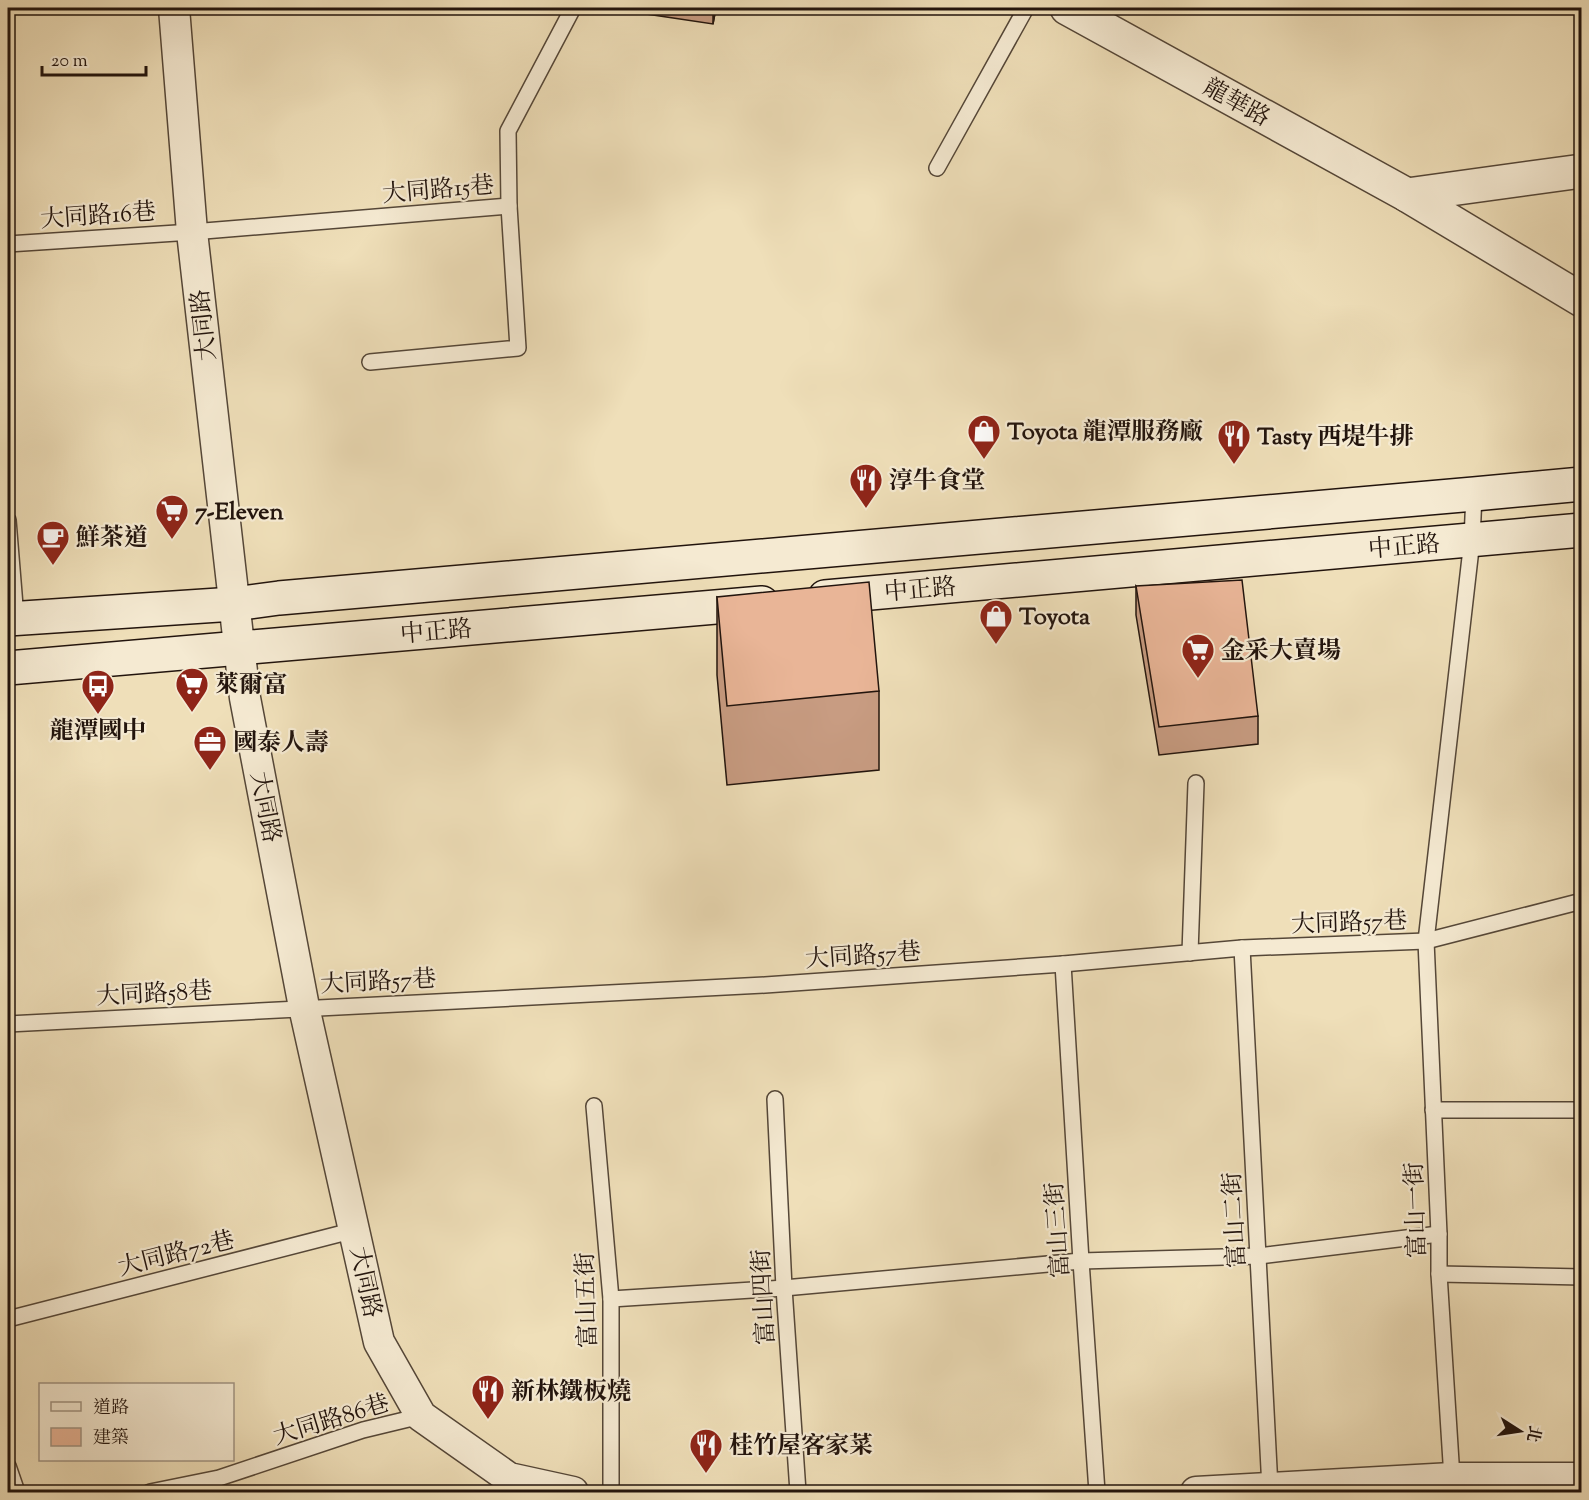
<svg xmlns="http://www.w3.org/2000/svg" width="1589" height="1500" viewBox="0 0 1589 1500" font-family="'Sorts Mill Goudy','Noto Serif TC',serif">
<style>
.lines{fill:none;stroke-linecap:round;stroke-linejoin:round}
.service-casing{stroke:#554738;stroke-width:18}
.minor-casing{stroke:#554738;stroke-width:33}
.tertiary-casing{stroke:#554738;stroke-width:36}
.secondary-casing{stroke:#22140d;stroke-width:36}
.service{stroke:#f5ead2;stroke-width:15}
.minor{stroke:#f5ead2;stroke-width:30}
.tertiary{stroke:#f5ead2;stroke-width:33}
.secondary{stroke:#f5ead2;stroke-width:33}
.wall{fill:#c89c82;stroke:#22140d;stroke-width:1.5}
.shaded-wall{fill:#a37f6a;stroke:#22140d;stroke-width:1.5}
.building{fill:#e9b597;stroke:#22140d;stroke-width:1.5}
.labels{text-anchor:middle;stroke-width:4.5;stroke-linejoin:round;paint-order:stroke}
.street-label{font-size:24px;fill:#22140d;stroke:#f5ead2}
.poi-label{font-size:24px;font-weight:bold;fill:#22140d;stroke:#f5ead2;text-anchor:start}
</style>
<rect width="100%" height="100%" fill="#efdfb9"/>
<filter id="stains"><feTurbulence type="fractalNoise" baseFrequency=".00333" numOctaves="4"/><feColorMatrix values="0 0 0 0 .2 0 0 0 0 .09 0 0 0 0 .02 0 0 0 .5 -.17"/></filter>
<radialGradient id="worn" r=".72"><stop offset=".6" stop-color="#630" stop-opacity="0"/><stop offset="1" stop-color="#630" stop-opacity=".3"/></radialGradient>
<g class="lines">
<defs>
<g id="service">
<path d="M937,168L1026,8"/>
<path d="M8,244L192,232L509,206"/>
<path d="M370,362L518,348L509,206L508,131L573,8"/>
<path d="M8,520L16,618"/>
<path d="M1242,948L1270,1488"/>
<path d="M1190,953L1196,783"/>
<path d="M1063,964L1081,1261L1097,1492"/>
<path d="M8,1024L765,985L1063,964L1242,948L1426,941L1582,901"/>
<path d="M775,1099L784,1288L798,1492"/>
<path d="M594,1106L611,1299V1492"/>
<path d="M1433,1110H1582"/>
<path d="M1439,1274L1582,1277"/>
<path d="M611,1299L784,1288L1081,1261L1259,1256L1439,1234"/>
<path d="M8,1319L355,1230"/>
<path d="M8,1466L17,1492"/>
<path d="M1452,1478L1439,1274V1234L1426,941L1472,540L1474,494"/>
<path d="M150,1492L219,1478L363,1430L421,1416"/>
</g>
<g id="minor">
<path d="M174,8L192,232L245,698L304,1007L379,1342L421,1416L509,1478L573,1492"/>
<path d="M1196,1492L1452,1478H1582"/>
</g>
<g id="tertiary">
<path d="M1067,8L1407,195L1582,300"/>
<path d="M1407,195L1582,171"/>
</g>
<g id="secondary">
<path d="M825,597L1582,530"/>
<path d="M8,619L234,604L279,598L1474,494L1582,484"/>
<path d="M8,668L762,603"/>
</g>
</defs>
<use href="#service" class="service-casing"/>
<use href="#minor" class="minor-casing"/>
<use href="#tertiary" class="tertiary-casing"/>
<use href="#secondary" class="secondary-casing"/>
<use href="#service" class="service"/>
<use href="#minor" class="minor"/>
<use href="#tertiary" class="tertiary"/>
<use href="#secondary" class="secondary"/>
</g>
<g class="wall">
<path d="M640,8H716L713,24L640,13Z"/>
<path d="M1136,586L1258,716V744L1159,755L1136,615Z"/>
<path d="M717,597L879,691V770L727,785L717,675Z"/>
</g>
<path class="shaded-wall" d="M713,8H716L713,24Z"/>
<g class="building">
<path d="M1242,580L1258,716L1159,727L1136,586Z"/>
<path d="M869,582L879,691L727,706L717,597Z"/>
</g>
<defs>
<symbol id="shop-pin" viewBox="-11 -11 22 30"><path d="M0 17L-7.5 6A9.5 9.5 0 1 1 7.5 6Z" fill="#8f2418" stroke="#f5ead2"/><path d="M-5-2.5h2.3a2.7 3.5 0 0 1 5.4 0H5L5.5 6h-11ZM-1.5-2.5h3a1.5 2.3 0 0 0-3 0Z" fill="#fff"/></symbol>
<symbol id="restaurant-pin" viewBox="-11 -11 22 30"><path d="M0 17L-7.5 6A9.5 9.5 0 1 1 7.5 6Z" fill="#8f2418" stroke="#f5ead2"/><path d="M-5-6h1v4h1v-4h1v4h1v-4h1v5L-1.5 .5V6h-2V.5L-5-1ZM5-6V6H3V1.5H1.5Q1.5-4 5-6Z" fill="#fff"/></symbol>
<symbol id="supermarket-pin" viewBox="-11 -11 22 30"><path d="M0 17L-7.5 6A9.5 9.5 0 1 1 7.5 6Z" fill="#8f2418" stroke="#f5ead2"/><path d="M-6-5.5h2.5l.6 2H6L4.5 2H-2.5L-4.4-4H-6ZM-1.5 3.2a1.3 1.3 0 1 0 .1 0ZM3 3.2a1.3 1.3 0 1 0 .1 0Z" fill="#fff"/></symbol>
<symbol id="cafe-pin" viewBox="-11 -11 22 30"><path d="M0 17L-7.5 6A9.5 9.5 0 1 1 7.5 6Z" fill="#8f2418" stroke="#f5ead2"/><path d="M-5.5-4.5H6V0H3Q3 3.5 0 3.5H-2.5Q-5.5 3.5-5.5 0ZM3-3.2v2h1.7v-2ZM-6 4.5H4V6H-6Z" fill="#fff"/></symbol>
<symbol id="bus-pin" viewBox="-11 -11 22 30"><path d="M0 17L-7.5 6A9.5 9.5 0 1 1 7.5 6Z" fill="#8f2418" stroke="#f5ead2"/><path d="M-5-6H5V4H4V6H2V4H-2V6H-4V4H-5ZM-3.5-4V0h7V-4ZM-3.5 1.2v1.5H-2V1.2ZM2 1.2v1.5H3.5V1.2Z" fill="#fff"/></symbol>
<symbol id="office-pin" viewBox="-11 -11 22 30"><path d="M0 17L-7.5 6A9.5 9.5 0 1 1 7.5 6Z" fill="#8f2418" stroke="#f5ead2"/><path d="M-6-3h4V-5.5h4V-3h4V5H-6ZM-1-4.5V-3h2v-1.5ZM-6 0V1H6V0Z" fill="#fff"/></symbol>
</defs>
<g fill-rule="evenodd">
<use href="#shop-pin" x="965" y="412" width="38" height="52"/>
<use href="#restaurant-pin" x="1215" y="417" width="38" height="52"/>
<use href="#restaurant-pin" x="847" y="461" width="38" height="52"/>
<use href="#supermarket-pin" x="153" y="492" width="38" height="52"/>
<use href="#cafe-pin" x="34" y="518" width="38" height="52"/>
<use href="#shop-pin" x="977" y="597" width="38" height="52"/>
<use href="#supermarket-pin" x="1179" y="631" width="38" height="52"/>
<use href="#supermarket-pin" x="173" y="665" width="38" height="52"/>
<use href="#bus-pin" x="79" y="667" width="38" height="52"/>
<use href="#office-pin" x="191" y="723" width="38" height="52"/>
<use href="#restaurant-pin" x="469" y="1372" width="38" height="52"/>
<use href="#restaurant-pin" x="687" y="1426" width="38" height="52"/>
</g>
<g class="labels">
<g class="street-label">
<text transform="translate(1237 102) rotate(29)" y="8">龍華路</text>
<text transform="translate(438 189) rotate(-5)" y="8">大同路15巷</text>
<text transform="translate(98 215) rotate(-4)" y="8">大同路16巷</text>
<text transform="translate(203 325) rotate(-96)" y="8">大同路</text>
<text transform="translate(1404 546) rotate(-5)" y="8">中正路</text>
<text transform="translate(920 589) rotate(-5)" y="8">中正路</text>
<text transform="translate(436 631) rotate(-5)" y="8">中正路</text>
<text transform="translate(266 807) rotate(79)" y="8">大同路</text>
<text transform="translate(1349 922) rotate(-2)" y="8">大同路57巷</text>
<text transform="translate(863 955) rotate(-4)" y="8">大同路57巷</text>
<text transform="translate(378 981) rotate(-3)" y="8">大同路57巷</text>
<text transform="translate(154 993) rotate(-3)" y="8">大同路58巷</text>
<text transform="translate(1415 1210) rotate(-92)" y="8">富山一街</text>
<text transform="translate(1234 1220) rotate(-93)" y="8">富山二街</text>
<text transform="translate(1057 1230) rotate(-94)" y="8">富山三街</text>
<text transform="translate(176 1253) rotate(-14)" y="8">大同路72巷</text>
<text transform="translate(366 1282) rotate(78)" y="8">大同路</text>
<text transform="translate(763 1297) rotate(-93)" y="8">富山四街</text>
<text transform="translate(586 1300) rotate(-92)" y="8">富山五街</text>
<text transform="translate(331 1419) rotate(-17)" y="8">大同路86巷</text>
</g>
<g class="poi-label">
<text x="1007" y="439">Toyota 龍潭服務廠</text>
<text x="1257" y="444">Tasty 西堤牛排</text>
<text x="889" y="488">淳牛食堂</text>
<text x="195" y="519">7-Eleven</text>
<text x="76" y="545">鮮茶道</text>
<text x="1019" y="624">Toyota</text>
<text x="1221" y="658">金采大賣場</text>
<text x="215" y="692">萊爾富</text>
<text x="98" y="738" text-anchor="middle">龍潭國中</text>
<text x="233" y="750">國泰人壽</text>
<text x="511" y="1399">新林鐵板燒</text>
<text x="729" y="1453">桂竹屋客家菜</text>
</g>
</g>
<rect width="1589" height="1500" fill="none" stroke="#efdfb9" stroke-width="30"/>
<rect x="9" y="9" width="1571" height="1482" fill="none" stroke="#22140d" stroke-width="3"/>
<rect x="15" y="15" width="1559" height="1470" fill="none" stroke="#22140d" stroke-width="1.5"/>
<rect x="39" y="1383" width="195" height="78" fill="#f5ead2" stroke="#a19483" stroke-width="1.5"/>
<rect x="51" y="1402" width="30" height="9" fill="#f5ead2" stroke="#a19483" stroke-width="1.5"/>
<text x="93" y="1413" font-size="18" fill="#22140d">道路</text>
<rect x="51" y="1428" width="30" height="18" fill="#e9b597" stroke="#a19483" stroke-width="1.5"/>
<text x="93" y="1443" font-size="18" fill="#22140d">建築</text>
<g transform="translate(1520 1431) rotate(102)" stroke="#f5ead2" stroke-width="4.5" paint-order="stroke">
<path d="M0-4.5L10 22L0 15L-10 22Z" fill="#22140d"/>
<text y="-9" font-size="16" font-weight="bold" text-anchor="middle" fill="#22140d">北</text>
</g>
<path d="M42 66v9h104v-9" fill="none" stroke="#22140d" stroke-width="3"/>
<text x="51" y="66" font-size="18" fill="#22140d" stroke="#f5ead2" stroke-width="4.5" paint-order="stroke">20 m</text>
<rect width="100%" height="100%" filter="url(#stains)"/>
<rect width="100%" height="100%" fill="url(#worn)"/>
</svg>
